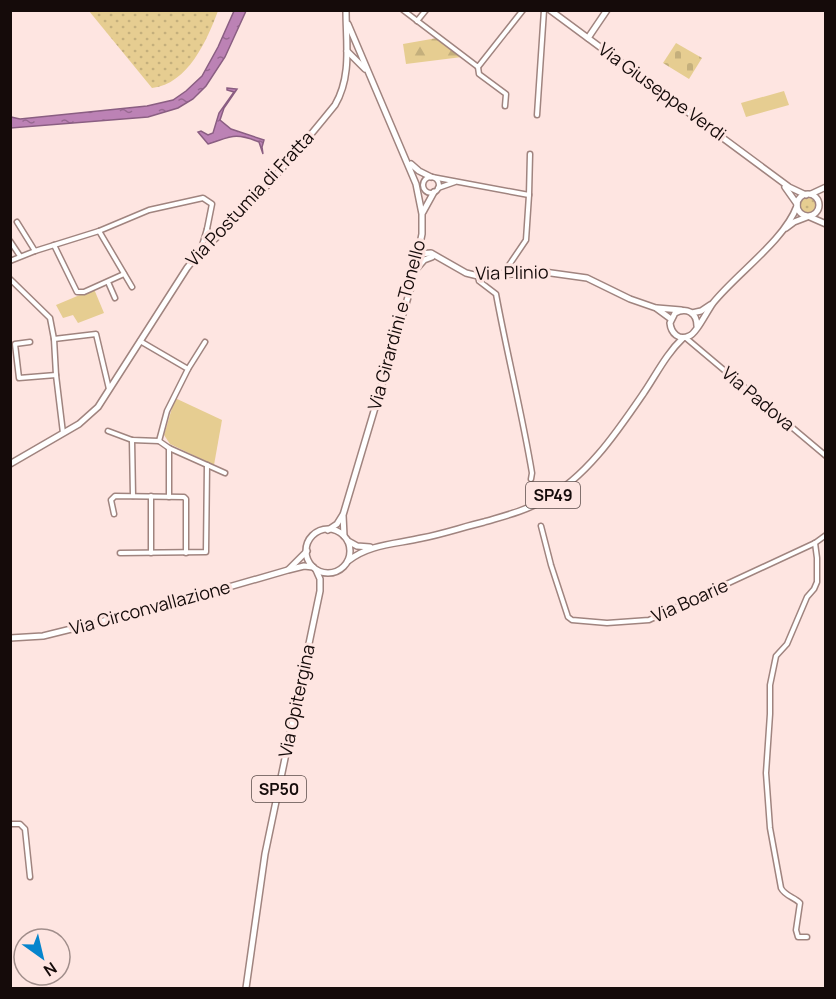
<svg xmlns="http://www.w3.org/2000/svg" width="836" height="999" viewBox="0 0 836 999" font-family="Manrope,sans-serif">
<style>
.grass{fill:url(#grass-dots)}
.forest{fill:url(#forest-firs)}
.cemetery{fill:url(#cemetery-stones)}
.park{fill:#e6cd91}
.water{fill:url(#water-ripples);stroke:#8a5e82;stroke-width:1.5}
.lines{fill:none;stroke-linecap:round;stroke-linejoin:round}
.street-casing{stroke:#a0847f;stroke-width:7}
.secondary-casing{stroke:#a0847f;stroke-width:8}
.primary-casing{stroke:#a0847f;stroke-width:8}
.street{stroke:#fff;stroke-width:4}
.secondary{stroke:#fff;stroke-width:5}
.primary{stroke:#fff;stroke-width:5}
.labels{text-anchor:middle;stroke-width:6;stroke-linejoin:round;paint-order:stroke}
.shield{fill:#fee5e1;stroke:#5b4c4a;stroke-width:1.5}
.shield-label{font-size:16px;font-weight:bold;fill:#150b0a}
.street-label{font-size:18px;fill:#150b0a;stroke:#fee5e1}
</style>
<defs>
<pattern id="grass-dots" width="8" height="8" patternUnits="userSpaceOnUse" patternTransform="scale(1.5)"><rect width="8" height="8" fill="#e6cd91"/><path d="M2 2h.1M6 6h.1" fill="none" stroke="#c4af7c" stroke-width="1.8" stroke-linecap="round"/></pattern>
<pattern id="forest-firs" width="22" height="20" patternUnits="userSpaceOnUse" patternTransform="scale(1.5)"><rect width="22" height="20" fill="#e6cd91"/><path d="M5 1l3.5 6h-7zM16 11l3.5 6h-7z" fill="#c4af7c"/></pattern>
<pattern id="cemetery-stones" width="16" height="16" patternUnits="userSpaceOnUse" patternTransform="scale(1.5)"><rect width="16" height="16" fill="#e6cd91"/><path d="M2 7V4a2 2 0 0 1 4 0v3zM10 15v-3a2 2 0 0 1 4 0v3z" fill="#c4af7c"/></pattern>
<pattern id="water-ripples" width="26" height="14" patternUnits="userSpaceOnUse" patternTransform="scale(1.5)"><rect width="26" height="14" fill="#bc82b5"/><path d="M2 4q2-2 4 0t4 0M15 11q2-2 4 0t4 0" fill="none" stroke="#986991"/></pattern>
</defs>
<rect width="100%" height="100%" fill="#fee5e1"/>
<g class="grass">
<path d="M89,11H218C207,40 188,84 152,88Z"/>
<circle cx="808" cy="206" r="8"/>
</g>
<path class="forest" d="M437,38L462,57L406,64L403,44Z"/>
<path class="cemetery" d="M676,43L702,58L689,79L663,63Z"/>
<g class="park">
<path d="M784,91L789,105L746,117L741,103Z"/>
<path d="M94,289L104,313L78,323L73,315L63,318L56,305Z"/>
<path d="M175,398L222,420L214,465L170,444L164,435Z"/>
</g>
<g class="water">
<path d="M234,11H246L225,57L206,86L193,99L178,108L148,117L11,128V117L20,119L147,106L173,100L186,91L202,76L218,47Z"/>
<path d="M227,88L237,89L224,108L220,120L231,129L264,140L262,147L263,154L259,142C234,132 231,137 208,144L198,132L201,131L208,135L213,133L219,113L234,92L227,90Z"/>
</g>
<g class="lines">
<defs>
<g id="street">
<path d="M403,10L478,67L523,10"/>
<path d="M417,21L426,10"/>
<path d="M478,67L479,74L506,94L505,106"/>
<path d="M537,115L544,10"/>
<circle cx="431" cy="185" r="8"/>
<path d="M432,177L529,195L526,240L503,274"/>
<path d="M438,188L455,182"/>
<path d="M529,195L530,154"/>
<path d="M17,222L35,251"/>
<path d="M99,231L132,287"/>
<path d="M10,241L20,256"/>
<path d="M54,245L77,292H84L124,274"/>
<path d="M200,252L207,229"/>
<path d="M10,261L35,251L99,231L149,210L203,198L212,204L207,229L210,242"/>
<path d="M478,276L479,281L496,294C507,354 522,413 532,473L531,479"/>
<path d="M10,279L50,318L54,339L56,375L63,433"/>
<path d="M108,282L115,298"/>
<path d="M686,338L826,456"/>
<path d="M54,339L96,334L109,389"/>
<path d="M140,341L188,369L167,411L159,441"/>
<path d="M30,342L15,344L19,378L56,375"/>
<path d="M188,369L205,342"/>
<path d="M108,431L132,440L159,441L169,448L225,473"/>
<path d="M132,440L133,496"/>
<path d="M169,497V448"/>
<path d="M114,514L111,500L115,496L184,497L186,499V553"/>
<path d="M541,526L551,565L568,617L572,620L607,623L649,620L815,543L826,535"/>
<path d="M120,553L206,552L207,465"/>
<path d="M151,553V496"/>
<path d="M10,824H20L25,829L30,877"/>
<path d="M807,937H798L796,930L800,903C794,897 785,896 781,888L770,828L766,773L770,714V685L776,656L787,644L807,597L814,589L817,582V558L815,543"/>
</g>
<g id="secondary">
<path d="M550,10L789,187L806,195"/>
<path d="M588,38L607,10"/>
<path d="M347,51L365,69"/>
<path d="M411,164L419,171L431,177"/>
<path d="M785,187L797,204"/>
<path d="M423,212L434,192"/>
<path d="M419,254L431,253L466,273L478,276L544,272L587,278L630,299L656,308L671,319"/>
<path d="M417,268L424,260L432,257"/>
<path d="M657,308L681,310"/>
<path d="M10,464L79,424L98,407L187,268C203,247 224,232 242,213C275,178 305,142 335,105C352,76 346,43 346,10"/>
<path d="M328,530L337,524L342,516"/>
<path d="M344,536L343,515L411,287L422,234V214L416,184L348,24"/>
</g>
<g id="primary">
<circle cx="808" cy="205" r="11"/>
<path d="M811,194L826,187"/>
<path d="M810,217L826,224"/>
<path d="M786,228L794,222L807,217"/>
<path d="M692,313L701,311L710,305"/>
<path d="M697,326C697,312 686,307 675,313L670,323C671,333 679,341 689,336C696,334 707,311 713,303C737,273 784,241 797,206"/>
<circle cx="328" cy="551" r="22"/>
<path d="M348,541L357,546L370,547"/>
<path d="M348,561C369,544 397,544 422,538C443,534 463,527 484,522C504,516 525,511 544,500C586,478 617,432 643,394C656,375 666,354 683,338"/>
<path d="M289,569L307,551"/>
<path d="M10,638L43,636L156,608L288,570L304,566L313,567"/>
<path d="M246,988L265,854L320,591V579L316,570"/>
</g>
</defs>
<use href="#street" class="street-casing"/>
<use href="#secondary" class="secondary-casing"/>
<use href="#primary" class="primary-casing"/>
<use href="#street" class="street"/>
<use href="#secondary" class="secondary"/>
<use href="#primary" class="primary"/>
</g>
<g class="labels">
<g class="shield">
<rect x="526" y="482" width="54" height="26" rx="4.5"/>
<rect x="252" y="776" width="54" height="26" rx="4.5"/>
</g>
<g class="shield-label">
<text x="553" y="501">SP49</text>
<text x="279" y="795">SP50</text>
</g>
<g class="street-label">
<text transform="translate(662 92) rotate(36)" y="6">Via Giuseppe Verdi</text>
<text transform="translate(250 199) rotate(-47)" y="6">Via Postumia di Fratta</text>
<text transform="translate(512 273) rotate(-1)" y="6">Via Plinio</text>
<text transform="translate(397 325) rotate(-75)" y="6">Via Girardini e Tonello</text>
<text transform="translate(758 399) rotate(40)" y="6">Via Padova</text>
<text transform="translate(690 601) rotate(-24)" y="6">Via Boarie</text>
<text transform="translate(150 608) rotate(-15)" y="6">Via Circonvallazione</text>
<text transform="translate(297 701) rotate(-78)" y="6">Via Opitergina</text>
</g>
</g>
<rect width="836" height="999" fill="none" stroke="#150b0a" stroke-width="24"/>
<g transform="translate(42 957) rotate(146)"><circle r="28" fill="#fee5e1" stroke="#a18e8b" stroke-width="1.5"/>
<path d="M0-4.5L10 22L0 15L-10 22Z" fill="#0685cd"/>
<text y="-9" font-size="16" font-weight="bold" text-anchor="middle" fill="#150b0a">N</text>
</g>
</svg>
